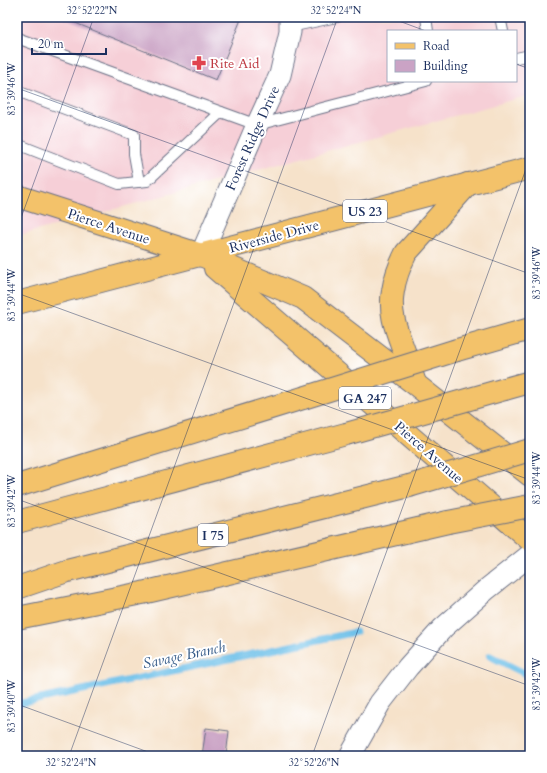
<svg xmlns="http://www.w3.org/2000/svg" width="547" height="773" viewBox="0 0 547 773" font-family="Cardo,serif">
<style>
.built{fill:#f6cfd7;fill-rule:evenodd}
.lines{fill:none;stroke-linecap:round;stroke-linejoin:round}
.stream{stroke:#6dc0e9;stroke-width:7}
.building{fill:#caa3c5}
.lane-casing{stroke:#686e84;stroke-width:12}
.street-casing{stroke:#686e84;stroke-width:23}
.primary-casing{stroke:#686e84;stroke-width:24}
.highway-casing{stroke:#686e84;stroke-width:24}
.lane{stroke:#fff;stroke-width:10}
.street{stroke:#fff;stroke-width:21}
.primary{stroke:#f3c26a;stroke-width:22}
.highway{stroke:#f3c26a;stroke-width:22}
.highway-bridge-casing{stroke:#686e84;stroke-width:24;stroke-linecap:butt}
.highway-bridge{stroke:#f3c26a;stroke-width:22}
.ticks{fill:none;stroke:#1b2f5e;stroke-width:1;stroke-opacity:0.45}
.labels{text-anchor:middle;stroke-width:4;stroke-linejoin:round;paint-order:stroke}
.shield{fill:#fff;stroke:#5f6d8e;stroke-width:1}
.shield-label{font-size:13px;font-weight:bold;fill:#1b2f5e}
.health-label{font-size:14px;fill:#be3a42;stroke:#fff;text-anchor:start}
.street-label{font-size:14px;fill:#1b2f5e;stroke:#fff}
.water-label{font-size:15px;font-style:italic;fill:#345a88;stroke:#fff}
.neatline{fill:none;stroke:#1b2f5e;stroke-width:1.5}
.ticks-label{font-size:10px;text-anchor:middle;fill:#1b2f5e}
</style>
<rect width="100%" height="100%" fill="#fff"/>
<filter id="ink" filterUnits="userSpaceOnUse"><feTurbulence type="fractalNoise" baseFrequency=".025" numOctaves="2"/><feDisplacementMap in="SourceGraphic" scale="8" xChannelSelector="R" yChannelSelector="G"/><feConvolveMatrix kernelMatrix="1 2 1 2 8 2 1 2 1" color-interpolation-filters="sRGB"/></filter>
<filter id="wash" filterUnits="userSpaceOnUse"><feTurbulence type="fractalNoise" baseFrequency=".012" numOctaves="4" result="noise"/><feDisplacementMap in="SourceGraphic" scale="16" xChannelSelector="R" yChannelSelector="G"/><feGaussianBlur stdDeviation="0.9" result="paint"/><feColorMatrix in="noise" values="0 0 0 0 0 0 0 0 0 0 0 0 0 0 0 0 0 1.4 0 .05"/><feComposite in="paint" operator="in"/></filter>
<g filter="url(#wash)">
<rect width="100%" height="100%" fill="#f6e2ca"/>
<path class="built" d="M17,17H530V95L17,236ZM388,31H516V81H388Z"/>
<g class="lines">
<g class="stream">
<path d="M490,656L530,676"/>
<path d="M17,704L356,632"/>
</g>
</g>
<g id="blocks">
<g class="building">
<path d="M64,17H242L216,80L63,18Z"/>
<path d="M206,728L229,731L226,756H202Z"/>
</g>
</g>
</g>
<g filter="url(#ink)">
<use href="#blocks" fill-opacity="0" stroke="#686e84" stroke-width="1"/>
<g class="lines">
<defs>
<g id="lane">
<path d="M426,17L428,31"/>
<path d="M500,17L503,31"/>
<path d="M290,27L337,17"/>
<path d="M17,38L257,125L426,81"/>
<path d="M516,58L530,55"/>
<path d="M17,91L134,135V154L139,182"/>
<path d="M17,144L119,184L147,181L221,112"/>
</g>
<g id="street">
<path d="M201,255L257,125L280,75L290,32V17"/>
<path d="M350,756L380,703L408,667L443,628L487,589L530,555"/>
</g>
<g id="primary">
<path d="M17,196L201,255L303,298L415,384L530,475"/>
<path d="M215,268L530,540"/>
<path d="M17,303L530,168"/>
<path d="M415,383C411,371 407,359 403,348C396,329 389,312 393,291C395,277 400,265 406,253L468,184"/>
</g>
<g id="highway">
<path d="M457,350L530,329"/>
<path d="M505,389L530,382"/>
<path d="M17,486L303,398"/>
<path d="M17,522L346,434"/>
<path d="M17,588L67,571L409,486"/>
<path d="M17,618L142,593L448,522"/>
</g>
</defs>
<use href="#lane" class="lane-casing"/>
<use href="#street" class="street-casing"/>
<use href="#primary" class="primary-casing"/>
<use href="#highway" class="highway-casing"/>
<use href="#lane" class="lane"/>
<use href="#street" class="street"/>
<use href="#primary" class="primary"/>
<use href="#highway" class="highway"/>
<defs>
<g id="highway-bridge">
<path d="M303,398L457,350"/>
<path d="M346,434L505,389"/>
<path d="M409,486L530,450"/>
<path d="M448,522L530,506"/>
</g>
</defs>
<use href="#highway-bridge" class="highway-bridge-casing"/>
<use href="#highway-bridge" class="highway-bridge"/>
</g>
</g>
<path class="ticks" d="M388,17L426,31M516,64L530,69M17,88L530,274M17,229L94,17M17,293L530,480M17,499L530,686M17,704L159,756M69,756L338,17M312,756L530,158"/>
<defs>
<symbol id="pharmacy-bare" viewBox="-9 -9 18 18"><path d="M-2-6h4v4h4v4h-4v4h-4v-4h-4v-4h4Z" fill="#e0444e" stroke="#fff" stroke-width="2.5" paint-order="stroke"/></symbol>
</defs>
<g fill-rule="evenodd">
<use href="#pharmacy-bare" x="189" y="53" width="20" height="20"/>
</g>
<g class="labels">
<g class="shield">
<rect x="343" y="200" width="44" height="22" rx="3"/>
<rect x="339" y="387" width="52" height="22" rx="3"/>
<rect x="198" y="524" width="30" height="22" rx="3"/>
</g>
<g class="shield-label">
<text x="365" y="216">US 23</text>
<text x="365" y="403">GA 247</text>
<text x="213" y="540">I 75</text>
</g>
<g class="health-label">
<text x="210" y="68">Rite Aid</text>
</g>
<g class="street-label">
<text transform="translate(252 138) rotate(-66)" y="5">Forest Ridge Drive</text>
<text transform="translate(109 226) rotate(18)" y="5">Pierce Avenue</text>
<text transform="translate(274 236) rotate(-15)" y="5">Riverside Drive</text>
<text transform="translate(429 452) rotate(41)" y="5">Pierce Avenue</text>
</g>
<g class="water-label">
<text transform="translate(184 655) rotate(-12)" y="5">Savage Branch</text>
</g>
</g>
<rect width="547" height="773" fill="none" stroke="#fff" stroke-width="44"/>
<rect x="387" y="30" width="130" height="52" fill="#ffffff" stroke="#a4acbf"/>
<rect x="395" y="43" width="20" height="6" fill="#f3c26a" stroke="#a4acbf"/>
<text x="423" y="50" font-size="12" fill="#1b2f5e">Road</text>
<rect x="395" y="60" width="20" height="12" fill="#caa3c5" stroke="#a4acbf"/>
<text x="423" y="70" font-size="12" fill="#1b2f5e">Building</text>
<path d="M32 48v6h74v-6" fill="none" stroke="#1b2f5e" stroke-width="2"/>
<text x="38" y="48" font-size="12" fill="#1b2f5e" stroke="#ffffff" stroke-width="3" paint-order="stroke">20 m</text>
<rect x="22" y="22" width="503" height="729" class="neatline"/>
<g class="ticks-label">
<text x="92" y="14">32°52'22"N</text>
<text x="336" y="14">32°52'24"N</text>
<text transform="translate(11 89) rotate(-90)" y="4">83°39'46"W</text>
<text transform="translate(536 273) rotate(-90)" y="4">83°39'46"W</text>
<text transform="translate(11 295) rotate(-90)" y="4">83°39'44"W</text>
<text transform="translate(536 478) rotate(-90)" y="4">83°39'44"W</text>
<text transform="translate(11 501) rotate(-90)" y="4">83°39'42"W</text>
<text transform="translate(536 684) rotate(-90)" y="4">83°39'42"W</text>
<text transform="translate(11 706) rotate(-90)" y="4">83°39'40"W</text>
<text x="71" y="766">32°52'24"N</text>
<text x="314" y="766">32°52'26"N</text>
</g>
</svg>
